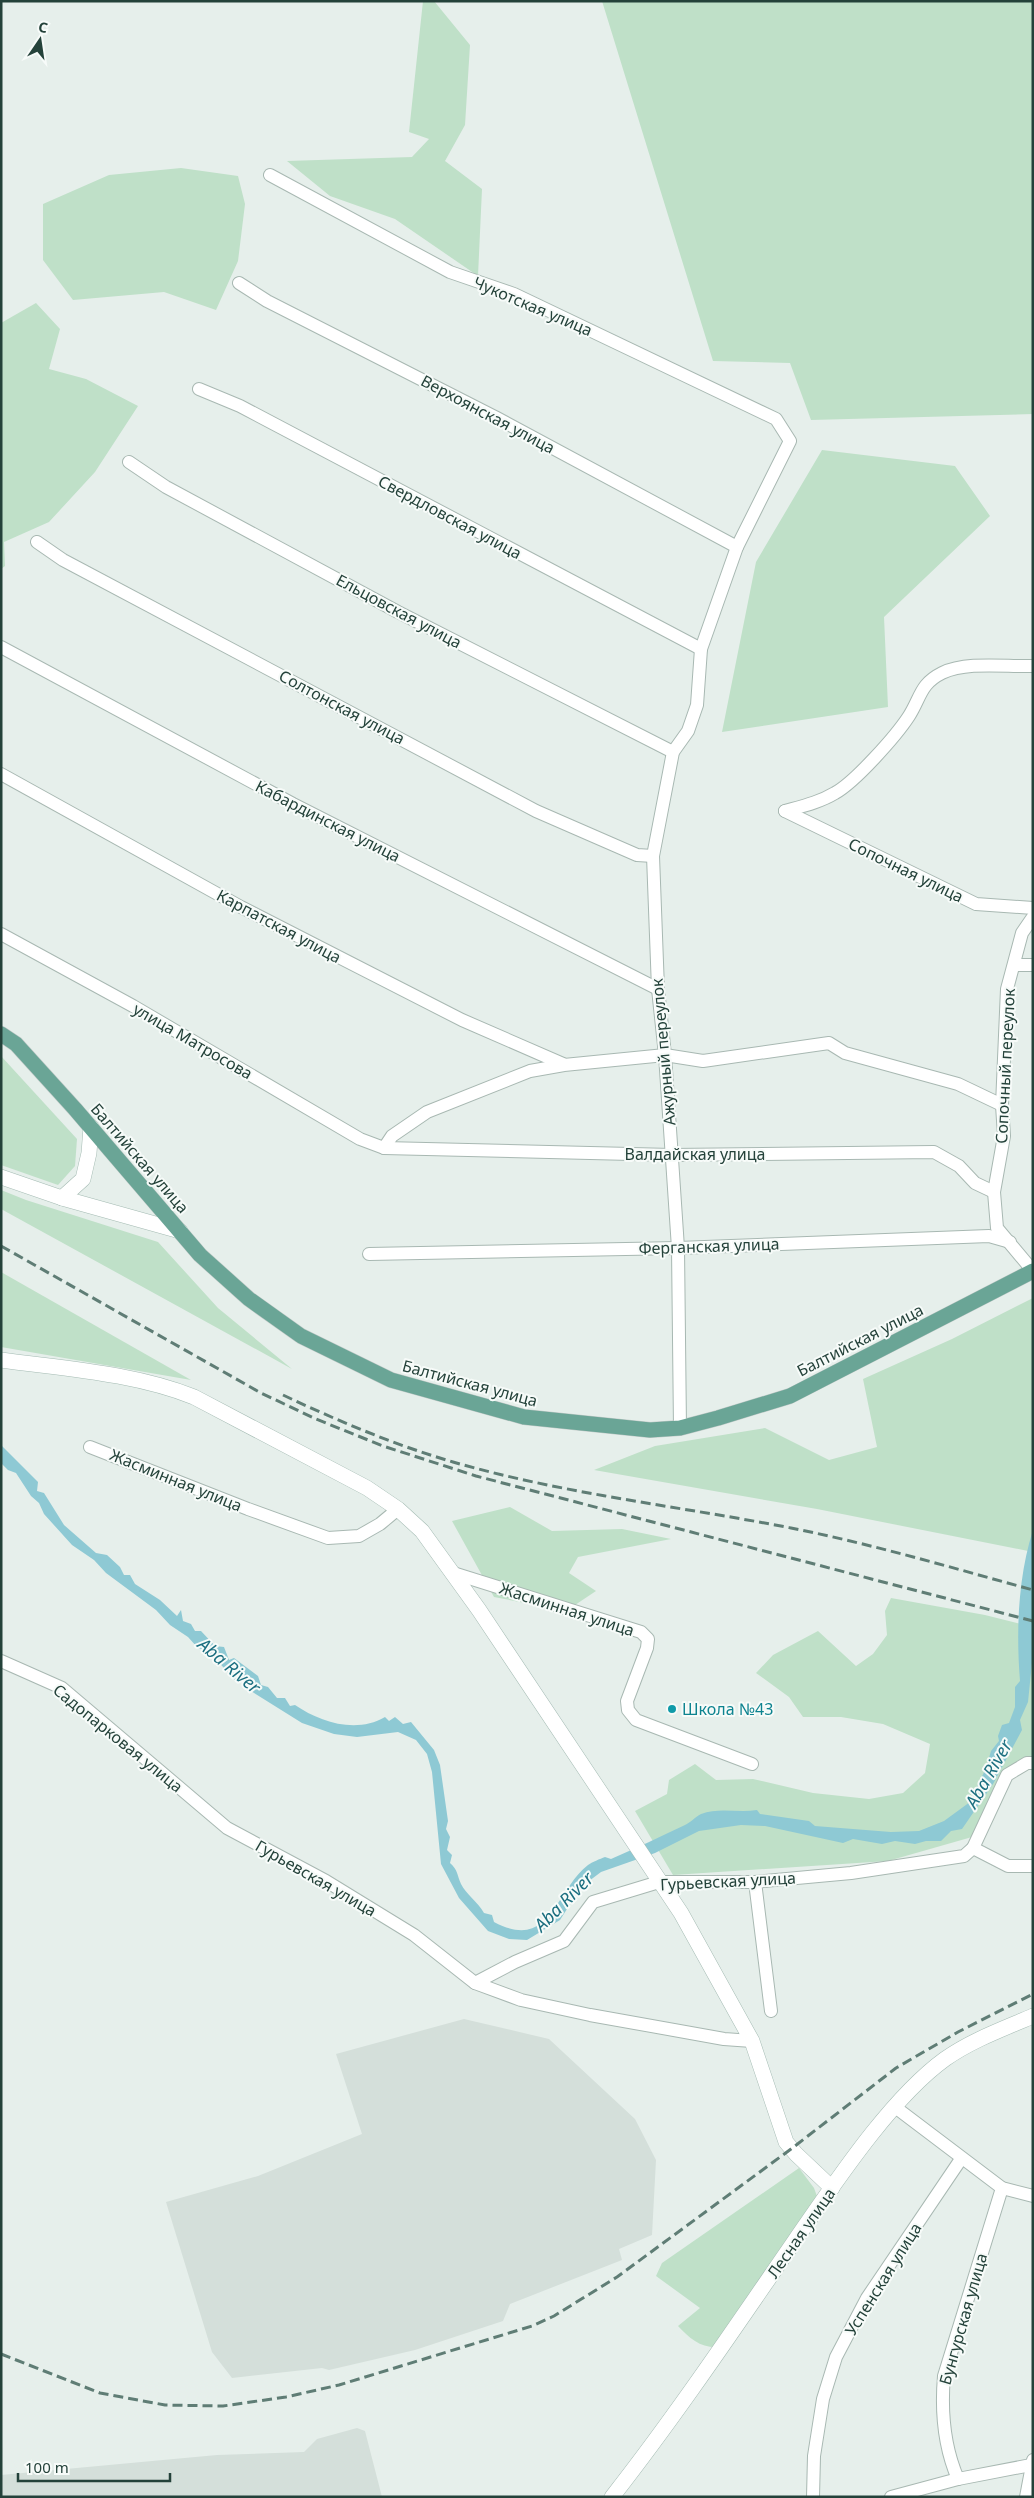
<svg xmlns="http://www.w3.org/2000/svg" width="1034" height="2498" viewBox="0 0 1034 2498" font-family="'Noto Sans',sans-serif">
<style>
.built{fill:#d4dfda}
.green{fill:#bfe0c8}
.water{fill:#8ec9d4}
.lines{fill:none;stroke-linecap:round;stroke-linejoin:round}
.street-casing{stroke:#a8b8b2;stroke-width:14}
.secondary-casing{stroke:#a4bbb3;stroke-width:16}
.primary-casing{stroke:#c2cac8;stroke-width:16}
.street{stroke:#fff;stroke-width:12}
.secondary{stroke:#fff;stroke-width:15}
.primary{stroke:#6aa596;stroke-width:15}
.rail{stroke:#5f7d75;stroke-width:3;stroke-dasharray:10 5;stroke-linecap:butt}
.culture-dot{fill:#0f9aa8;stroke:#f7fbf9;stroke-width:2}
.labels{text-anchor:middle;stroke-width:4;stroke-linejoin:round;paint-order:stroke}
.street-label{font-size:16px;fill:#24423a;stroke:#f7fbf9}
.culture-label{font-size:16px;fill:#0d838f;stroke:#f7fbf9;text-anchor:start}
.water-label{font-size:18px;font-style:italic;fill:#1c6f80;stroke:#f7fbf9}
</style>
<rect width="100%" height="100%" fill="#e6efeb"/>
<g class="built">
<path d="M464,2019L549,2039L635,2119L656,2160L652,2235L619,2249L622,2260L510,2304L503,2321L415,2350L329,2370L322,2368L232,2378L212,2352L166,2202L258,2176L362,2134L336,2054Z"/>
<path d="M357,2428L365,2431L382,2497H1V2475L217,2455L304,2452L317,2439Z"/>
</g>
<g class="green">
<path d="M423,1H434L470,45L465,125L445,161L482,189L478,276L395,219L330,196L287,161L412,157L429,139L409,132Z"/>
<path d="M602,1H1033V414L811,420L790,363L713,361Z"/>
<path d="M181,168L238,176L245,204L238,261L216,310L164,292L73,300L43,260V204L109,175Z"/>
<path d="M36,303L60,329L49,369L86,379L138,406L95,472L49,522L4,542L5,566L1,569V323Z"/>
<path d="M822,450L955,466L990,516L884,617L888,707L722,732L756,562Z"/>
<path d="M1,1056L77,1139L75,1166L58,1185L1,1165Z"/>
<path d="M1,1190L26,1200L158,1242L218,1308L292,1369L1,1209Z"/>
<path d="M1,1272L191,1380L1,1347Z"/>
<path d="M1033,1298V1552L817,1509L594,1470L655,1446L765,1428L829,1460L877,1447L863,1379L952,1339Z"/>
<path d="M510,1507L552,1531L622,1529L671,1539L578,1557L569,1573L596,1591L566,1611L494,1597L452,1521Z"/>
<path d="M891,1598L985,1615L1033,1627V1762L1017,1763L972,1837L888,1861L673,1875L635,1811L667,1794L669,1780L695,1764L716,1780L753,1779L813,1793L869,1799L903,1793L925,1773L930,1744L883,1724L841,1717H803L789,1697L756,1673L773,1655L818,1631L856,1666L873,1654L887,1635L885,1611Z"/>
<path d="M799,2168L814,2188L818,2199L720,2347C702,2349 690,2339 678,2326L700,2308L656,2276L662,2263Z"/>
</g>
<path class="water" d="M1,1445L38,1482L37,1491L44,1493L64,1525L96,1553L107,1555L120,1567L124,1575H130L135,1584L160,1600L177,1616L181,1610L183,1621L191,1624L195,1631H201L215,1646L224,1647L229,1660L234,1658L258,1676L261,1685L268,1687L277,1698H285L290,1706L295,1705C320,1722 356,1734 385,1717L389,1721L395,1717L403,1724L411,1722L434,1750L440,1765L448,1821L446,1829L450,1837L447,1850L452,1855L450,1863C458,1870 457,1875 461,1884C466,1894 478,1902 484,1913L492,1915L494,1922C551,1952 554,1892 588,1865C592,1862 600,1859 605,1857L611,1859C636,1848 660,1837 685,1825C690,1823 695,1817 701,1814C719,1807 737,1813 757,1810L760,1814L809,1821L815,1826L891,1832L919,1831L944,1821L970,1802L986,1768L991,1751L999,1741L998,1736L1002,1725L1009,1723L1015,1707V1687L1020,1681C1016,1631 1018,1577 1033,1530V1653L1028,1702L1020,1720L1022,1730L993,1784L962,1829L951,1831L941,1841H926L915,1844L895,1841L882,1844L853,1839L843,1843L765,1826L741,1825L699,1831L655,1853L601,1872L581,1887L560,1920L527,1940L509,1939L488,1931L459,1898L441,1864L432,1772L427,1754L416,1740L398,1732L357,1737L334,1734L302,1723L251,1691L246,1683L236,1681L212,1655L197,1647L188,1637L170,1625L156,1610L106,1573L94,1560L72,1545L44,1514L39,1503L31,1496L16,1473L8,1470L1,1463Z"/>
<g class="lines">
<defs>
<g id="street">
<path d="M270,175L450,272L514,294L776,419L790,441L737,547L701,649L697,705L688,731L673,752L653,856L658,989L665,1055L678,1248L680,1428"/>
<path d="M239,283L267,301L495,417L737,547"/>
<path d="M199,389L240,406L701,649"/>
<path d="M129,462L166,487L398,612L673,752"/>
<path d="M37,542L63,560L536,811L637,855L653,856"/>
<path d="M1,647L293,804L658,989"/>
<path d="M1,774L241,907L462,1020L563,1064"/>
<path d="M785,811C803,806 820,802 835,793C855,782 896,736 909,716C921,697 920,684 942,673C967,661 1006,667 1033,666"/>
<path d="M785,811L976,904L1033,908"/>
<path d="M1,934L133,1006L360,1139L384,1148L672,1155L934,1152L959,1166L975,1183L994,1192"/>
<path d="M1015,965H1033"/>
<path d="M384,1148L392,1136L427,1112L530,1071L564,1065L665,1055L703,1061L829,1043L845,1053L958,1084L1002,1105"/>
<path d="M369,1254L678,1248L989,1236L1010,1242"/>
<path d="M1033,1271L997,1228L994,1192L1004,1136L1002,1105L1007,989L1022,933L1033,917"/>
<path d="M90,1447L248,1509L328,1538L359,1536L380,1524L398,1509"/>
<path d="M453,1573L641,1632L648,1639L647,1648L627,1701L628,1710L636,1720L752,1764"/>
<path d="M1,1661L62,1688L227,1828L326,1881L414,1935L475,1983L521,2000L590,2015L724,2039L752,2041"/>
<path d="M973,1848L1007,1775L1027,1763H1033"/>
<path d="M755,1882L771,2011"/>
<path d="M475,1983L515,1962L564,1941L593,1902L659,1882H755L851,1873L964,1856L973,1848L1008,1866H1033"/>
<path d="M895,2107L1002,2188L1033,2196"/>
<path d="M958,2479C944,2447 941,2411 944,2376L1002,2188"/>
<path d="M813,2497L814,2456L823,2399L836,2357L867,2298L961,2159"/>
<path d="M891,2497L958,2479L1031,2465"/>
<path d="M1026,2497L1033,2460"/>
</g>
<g id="secondary">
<path d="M1,1177L62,1198L180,1231"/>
<path d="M62,1198L83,1179L89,1153L91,1127"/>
<path d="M1,1360C66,1369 133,1373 194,1397L367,1488L398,1509L422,1531L479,1610L681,1913L752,2041L786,2142L796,2154L832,2188"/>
<path d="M612,2497C677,2414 736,2326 796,2239C835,2183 890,2099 945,2059C972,2040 1003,2029 1033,2016"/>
</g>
<path id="primary" d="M1,1034L16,1044L75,1109L200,1255L249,1299L301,1336L391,1380L524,1417L650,1430L680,1428L718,1418L790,1396L1033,1271"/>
</defs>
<use href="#street" class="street-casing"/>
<use href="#secondary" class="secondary-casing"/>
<use href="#primary" class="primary-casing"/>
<use href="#street" class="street"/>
<use href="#secondary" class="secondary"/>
<use href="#primary" class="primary"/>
<g class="rail">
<path d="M1,1246L261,1393L316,1419L383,1446L476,1476L1033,1621"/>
<path d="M283,1395C338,1421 395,1445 453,1462C564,1494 678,1506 791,1528C872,1544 953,1568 1033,1590"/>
<path d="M1,2354L100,2393L165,2405L223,2406L286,2397L339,2385L532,2326L554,2316L617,2277L791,2149L896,2068L958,2032L1033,1994"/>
</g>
</g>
<circle class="culture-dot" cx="672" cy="1709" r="5"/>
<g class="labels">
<g class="street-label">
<text transform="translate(533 306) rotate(23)" y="6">Чукотская улица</text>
<text transform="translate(488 414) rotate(28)" y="6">Верхоянская улица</text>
<text transform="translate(450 517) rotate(28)" y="6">Свердловская улица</text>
<text transform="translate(399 611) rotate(28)" y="6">Ельцовская улица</text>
<text transform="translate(342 707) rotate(28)" y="6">Солтонская улица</text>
<text transform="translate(328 821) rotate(27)" y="6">Кабардинская улица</text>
<text transform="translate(906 870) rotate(26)" y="6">Сопочная улица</text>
<text transform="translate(279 926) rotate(28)" y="6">Карпатская улица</text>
<text transform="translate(193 1041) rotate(30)" y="6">улица Матросова</text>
<text transform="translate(663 1052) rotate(-95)" y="6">Ажурный переулок</text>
<text transform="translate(1005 1066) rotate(-87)" y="6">Сопочный переулок</text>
<text x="695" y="1160">Валдайская улица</text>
<text transform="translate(140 1158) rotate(49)" y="6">Балтийская улица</text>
<text transform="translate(709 1246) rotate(-2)" y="6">Ферганская улица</text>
<text transform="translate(860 1340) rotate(-27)" y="6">Балтийская улица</text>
<text transform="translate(470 1383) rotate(15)" y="6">Балтийская улица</text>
<text transform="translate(176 1480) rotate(22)" y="6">Жасминная улица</text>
<text transform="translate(567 1609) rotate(18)" y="6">Жасминная улица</text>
<text transform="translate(118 1738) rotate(39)" y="6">Садопарковая улица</text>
<text transform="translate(316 1878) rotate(30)" y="6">Гурьевская улица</text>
<text transform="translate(728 1881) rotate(-3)" y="6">Гурьевская улица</text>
<text transform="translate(801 2233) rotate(-55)" y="6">Лесная улица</text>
<text transform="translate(883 2279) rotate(-58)" y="6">Успенская улица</text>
<text transform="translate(963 2319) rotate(-74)" y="6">Бунгурская улица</text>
</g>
<g class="culture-label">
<text x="682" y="1715">Школа №43</text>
</g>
<g class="water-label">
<text transform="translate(229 1666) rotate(40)" y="6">Aba River</text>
<text transform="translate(989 1774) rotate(-60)" y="6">Aba River</text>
<text transform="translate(564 1902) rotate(-45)" y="6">Aba River</text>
</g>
</g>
<rect width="1034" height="2498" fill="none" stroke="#24423a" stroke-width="5"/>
<g transform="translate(40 40) rotate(13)" stroke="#f7fbf9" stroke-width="4" paint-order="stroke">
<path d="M0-4L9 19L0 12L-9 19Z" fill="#24423a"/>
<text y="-8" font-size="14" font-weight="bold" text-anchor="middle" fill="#24423a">С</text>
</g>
<path d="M18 2473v8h152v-8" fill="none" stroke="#24423a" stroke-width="2.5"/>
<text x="25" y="2473" font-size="15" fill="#24423a" stroke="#f7fbf9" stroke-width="4" paint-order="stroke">100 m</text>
</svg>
